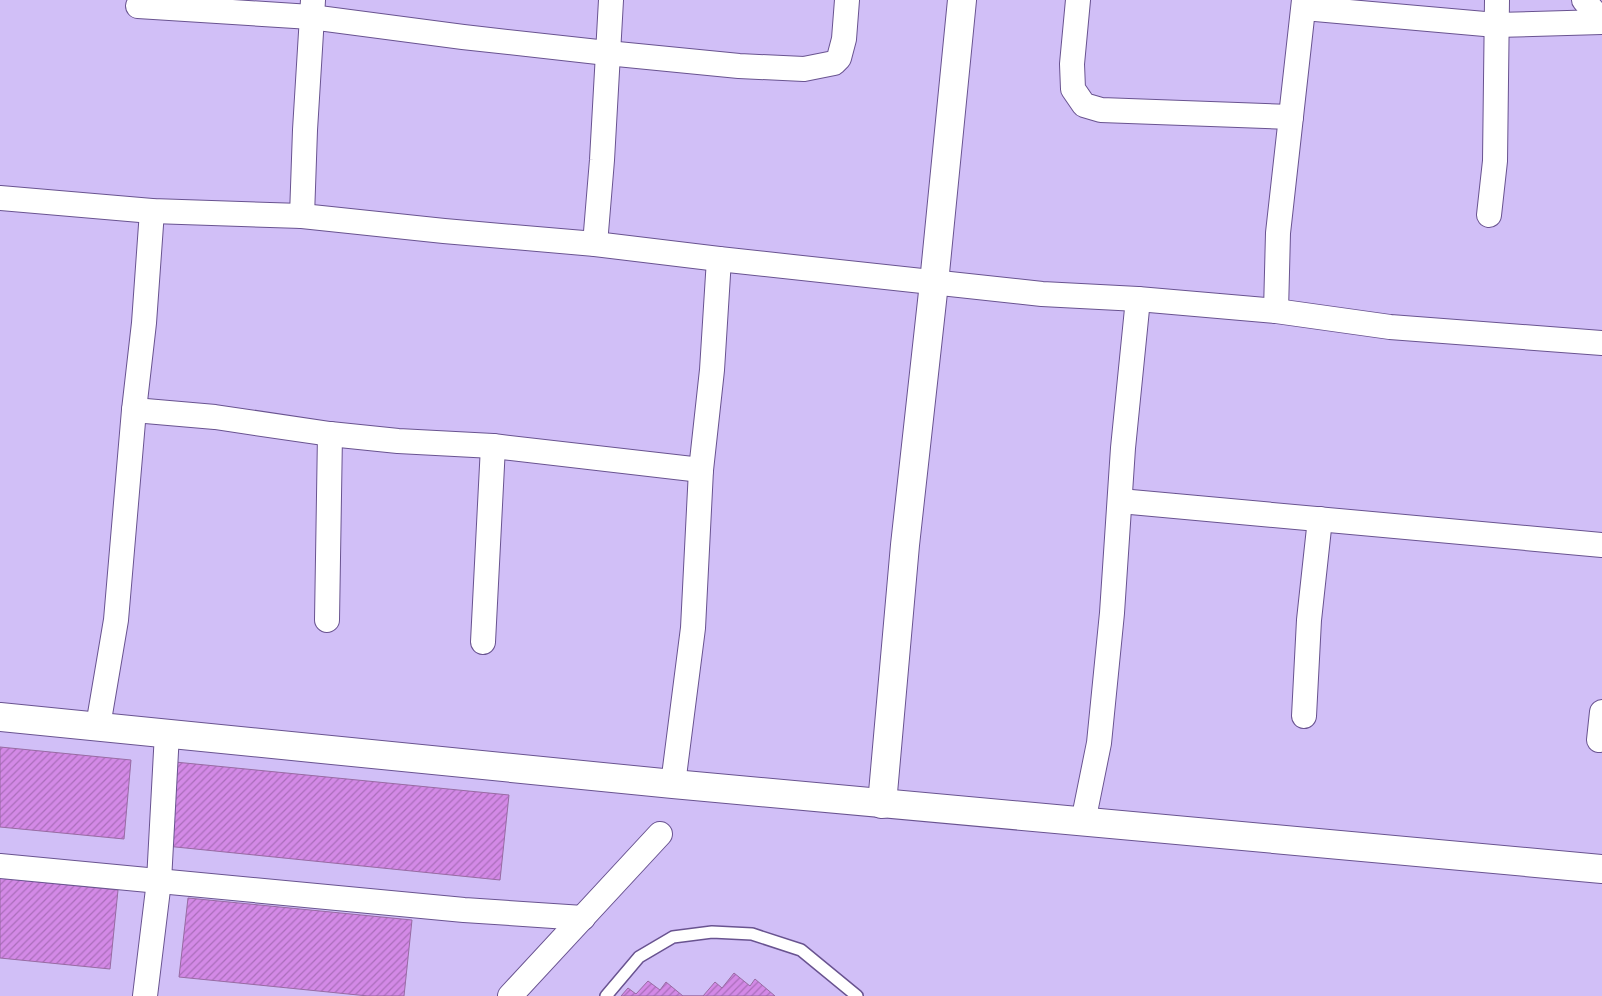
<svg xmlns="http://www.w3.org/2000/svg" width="1602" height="996" viewBox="0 0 1602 996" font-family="'Fira Sans',sans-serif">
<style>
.building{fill:url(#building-hatch);stroke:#986ba3}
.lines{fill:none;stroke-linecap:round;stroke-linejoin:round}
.lane-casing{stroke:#695390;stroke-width:14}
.street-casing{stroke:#695390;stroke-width:26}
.secondary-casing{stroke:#695390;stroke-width:30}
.lane{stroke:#fff;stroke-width:11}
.street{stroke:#fff;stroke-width:24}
.secondary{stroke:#fff;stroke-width:28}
</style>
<defs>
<pattern id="building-hatch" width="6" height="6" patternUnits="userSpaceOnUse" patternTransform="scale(1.25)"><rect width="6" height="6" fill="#d389e6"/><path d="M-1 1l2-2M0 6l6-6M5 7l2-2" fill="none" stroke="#aa6eba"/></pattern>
</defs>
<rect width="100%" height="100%" fill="#d1bff7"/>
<g class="building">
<path d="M0,747L131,760L124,839L0,827Z"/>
<path d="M175,762L509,795L500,880L166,846Z"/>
<path d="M0,878L118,890L110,969L0,958Z"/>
<path d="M188,898L412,920L404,996H368L179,977Z"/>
<path d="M734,973L750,986L755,979L775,996H621L628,988L636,994L648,981L660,990L666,982L683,996H703L715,982L722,988Z"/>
</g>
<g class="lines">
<defs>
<path id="lane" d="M606,996L639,957L673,937L712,932L752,934L801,950L857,996"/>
<g id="street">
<path d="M1078,0L1072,64L1073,89L1084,105L1101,110L1291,117"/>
<path d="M1584,0L1602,22"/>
<path d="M138,6L311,17L463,37L607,53L739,66L804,69L834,63L839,58L844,39L847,0"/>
<path d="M1304,8L1496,25L1602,22"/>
<path d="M0,198L152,211L302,216L444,231L595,244L719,259L1042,294L1138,299L1276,311L1390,327L1602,343"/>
<path d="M1489,215L1495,161L1497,0"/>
<path d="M302,216L305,130L313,0"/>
<path d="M595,244L602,160L611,0"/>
<path d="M1276,311L1278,233L1304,0"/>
<path d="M134,410L215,417L330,434L398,441L493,446L701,470"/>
<path d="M1120,501L1602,545"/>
<path d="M327,620L330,434"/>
<path d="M483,642L493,446"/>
<path d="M1304,716L1309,620L1320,519"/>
<path d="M98,726L116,620L134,410L144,323L152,211"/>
<path d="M1599,740L1602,712"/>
<path d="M673,784L693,628L701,470L712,370L719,259"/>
<path d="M1083,822L1099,743L1112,613L1123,448L1138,299"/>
<path d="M0,866L464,910L583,918"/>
<path d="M145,996L159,881L167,733"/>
<path d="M510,996L660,834"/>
</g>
<g id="secondary">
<path d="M0,717L673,784L1602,869"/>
<path d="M882,804L905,545L934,283L962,0"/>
</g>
</defs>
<use href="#lane" class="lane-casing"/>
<use href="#street" class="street-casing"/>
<use href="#secondary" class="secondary-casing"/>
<use href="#lane" class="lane"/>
<use href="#street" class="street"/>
<use href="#secondary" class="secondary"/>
</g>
</svg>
